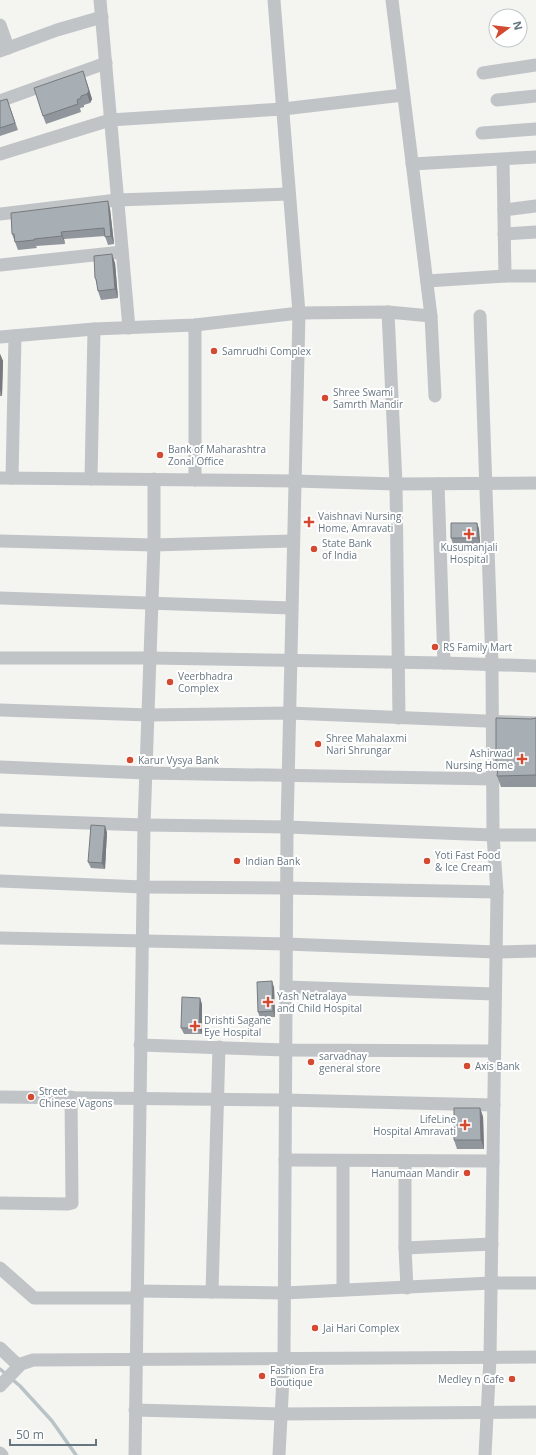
<svg xmlns="http://www.w3.org/2000/svg" width="536" height="1455" viewBox="0 0 536 1455" font-family="'Open Sans',sans-serif">
<style>
.lines{fill:none;stroke-linecap:round;stroke-linejoin:round}
.stream{stroke:#b7c3c6;stroke-width:3.5}
.minor{stroke:#c0c4c7;stroke-width:13}
.wall{fill:#90969b}
.shaded-wall{fill:#767a7e}
.building{fill:#a8afb4;stroke:#767a7e}
.poi-dot{fill:#d44a31;stroke:#fff;stroke-width:1.5}
.labels{text-anchor:middle;stroke-width:4;stroke-linejoin:round;paint-order:stroke}
.poi-label{font-size:10px;fill:#667680;stroke:#fff;text-anchor:start}
</style>
<rect width="100%" height="100%" fill="#f4f4f1"/>
<g class="lines">
<path class="stream" d="M0,1369L20,1386L52,1421L76,1455"/>
<g class="minor">
<path d="M100,0L129,328"/>
<path d="M274,0L299,313L287,827L284,1359L279,1455"/>
<path d="M392,0L431,316L435,396"/>
<path d="M0,25L8,48"/>
<path d="M0,51L57,30L102,17"/>
<path d="M483,73L536,65"/>
<path d="M497,100L536,96"/>
<path d="M0,101L106,63"/>
<path d="M482,133L536,129"/>
<path d="M0,154L110,120L283,109L403,95"/>
<path d="M503,160L505,276"/>
<path d="M412,164L536,157"/>
<path d="M504,210L536,206"/>
<path d="M0,214L117,200L289,194"/>
<path d="M504,234L536,232"/>
<path d="M0,265L122,252"/>
<path d="M427,281L505,276H536"/>
<path d="M388,312L396,484L399,718"/>
<path d="M480,316L492,664L493,835L497,892L490,1358L485,1455"/>
<path d="M0,337L94,329L195,325L299,313L388,312L431,316"/>
<path d="M0,478L295,481L396,484L536,483"/>
<path d="M12,478L15,336"/>
<path d="M91,479L94,329"/>
<path d="M195,480V325"/>
<path d="M438,484L444,663"/>
<path d="M0,541L154,545L293,541"/>
<path d="M0,598L291,608"/>
<path d="M0,658H151L444,663L536,666"/>
<path d="M0,710L149,715L289,713L536,723"/>
<path d="M0,767L146,773L494,779"/>
<path d="M0,820L144,825L287,827L493,835H536"/>
<path d="M0,881L143,887L286,888L497,892"/>
<path d="M0,938L286,944L496,952L536,951"/>
<path d="M286,987L495,994"/>
<path d="M140,1045L286,1050L494,1051"/>
<path d="M0,1097L285,1100L494,1105"/>
<path d="M285,1160L493,1161"/>
<path d="M405,1161V1248L407,1288"/>
<path d="M0,1203L68,1204L72,1203L71,1097"/>
<path d="M405,1248L492,1244"/>
<path d="M0,1268L34,1298H136"/>
<path d="M343,1290V1161"/>
<path d="M137,1291L284,1293L491,1283H536"/>
<path d="M212,1292L219,1047"/>
<path d="M0,1348L19,1366"/>
<path d="M0,1386L21,1364L33,1360L536,1357"/>
<path d="M135,1410L281,1414L536,1412"/>
<path d="M0,1453L2,1455"/>
<path d="M135,1455L144,825L154,545V479"/>
</g>
</g>
<g class="wall">
<path d="M86,80L92,99L90,103L84,105V107L80,108L81,112L46,124L43,116Z"/>
<path d="M7,99L18,130L0,136V101Z"/>
<path d="M110,209L114,244L108,245L105,236L64,239L65,244L36,246L37,248L18,250L12,234Z"/>
<path d="M115,263L118,298L101,300L98,291L97,284L95,278Z"/>
<path d="M0,354L3,361L2,396H0Z"/>
<path d="M477,523L479,529L480,544H453L451,538Z"/>
<path d="M536,718V787H501L497,776L531,719Z"/>
<path d="M107,832L105,869L91,868L88,862Z"/>
<path d="M274,987L275,1017L260,1018L258,1012Z"/>
<path d="M202,1004V1034H184L181,1028Z"/>
<path d="M480,1108L483,1117L484,1149H457L454,1140Z"/>
</g>
<g class="shaded-wall">
<path d="M83,71L92,99L90,103L87,94Z"/>
<path d="M108,201L110,209L114,244L111,236Z"/>
<path d="M61,232L64,239L65,244L62,236Z"/>
<path d="M112,254L115,263L118,298L115,289Z"/>
<path d="M0,354L3,361L2,396L0,390Z"/>
<path d="M477,523L479,529L480,544L478,538Z"/>
<path d="M105,826L107,832L105,869L102,863Z"/>
<path d="M272,981L274,987L275,1017L273,1011Z"/>
<path d="M200,998L202,1004V1034L199,1028Z"/>
<path d="M480,1108L483,1117L484,1149L481,1140Z"/>
</g>
<g class="building">
<path d="M83,71L89,91L87,94L81,96V98L77,100L78,104L43,116L34,88Z"/>
<path d="M7,99L15,123L0,128V101Z"/>
<path d="M108,201L111,236L105,237L104,228L61,232L62,236L34,239V240L15,242L14,234H12L11,213Z"/>
<path d="M112,254L115,289L98,291L96,279L95,278L94,256Z"/>
<path d="M451,523H477L478,538H451Z"/>
<path d="M496,718L531,719L536,718V775L497,776L498,767L496,763Z"/>
<path d="M91,825L105,826L102,863L88,862Z"/>
<path d="M272,981L273,1011L258,1012L257,982Z"/>
<path d="M182,997L200,998L199,1028H181Z"/>
<path d="M454,1108H480L481,1140H454Z"/>
</g>
<g class="poi-dot">
<circle cx="214" cy="351" r="4"/>
<circle cx="325" cy="398" r="4"/>
<circle cx="160" cy="455" r="4"/>
<path d="M307 516h4v4h4v4h-4v4h-4v-4h-4v-4h4z"/>
<path d="M467 528h4v4h4v4h-4v4h-4v-4h-4v-4h4z"/>
<circle cx="314" cy="549" r="4"/>
<circle cx="435" cy="647" r="4"/>
<circle cx="170" cy="682" r="4"/>
<circle cx="318" cy="744" r="4"/>
<path d="M520 753h4v4h4v4h-4v4h-4v-4h-4v-4h4z"/>
<circle cx="130" cy="760" r="4"/>
<circle cx="237" cy="861" r="4"/>
<circle cx="427" cy="861" r="4"/>
<path d="M266 996h4v4h4v4h-4v4h-4v-4h-4v-4h4z"/>
<path d="M193 1020h4v4h4v4h-4v4h-4v-4h-4v-4h4z"/>
<circle cx="311" cy="1062" r="4"/>
<circle cx="467" cy="1066" r="4"/>
<circle cx="31" cy="1097" r="4"/>
<path d="M463 1119h4v4h4v4h-4v4h-4v-4h-4v-4h4z"/>
<circle cx="467" cy="1173" r="4"/>
<circle cx="315" cy="1328" r="4"/>
<circle cx="262" cy="1376" r="4"/>
<circle cx="512" cy="1379" r="4"/>
</g>
<g class="labels">
<g class="poi-label">
<text x="222" y="355">Samrudhi Complex</text>
<text x="333" y="396">Shree Swami<tspan x="333" dy="12">Samrth Mandir</tspan></text>
<text x="168" y="453">Bank of Maharashtra<tspan x="168" dy="12">Zonal Office</tspan></text>
<text x="318" y="520">Vaishnavi Nursing<tspan x="318" dy="12">Home, Amravati</tspan></text>
<text x="322" y="547">State Bank<tspan x="322" dy="12">of India</tspan></text>
<text x="469" y="551" text-anchor="middle">Kusumanjali<tspan x="469" dy="12">Hospital</tspan></text>
<text x="443" y="651">RS Family Mart</text>
<text x="178" y="680">Veerbhadra<tspan x="178" dy="12">Complex</tspan></text>
<text x="326" y="742">Shree Mahalaxmi<tspan x="326" dy="12">Nari Shrungar</tspan></text>
<text x="513" y="757" text-anchor="end">Ashirwad<tspan x="513" dy="12">Nursing Home</tspan></text>
<text x="138" y="764">Karur Vysya Bank</text>
<text x="435" y="859">Yoti Fast Food<tspan x="435" dy="12">&amp; Ice Cream</tspan></text>
<text x="245" y="865">Indian Bank</text>
<text x="277" y="1000">Yash Netralaya<tspan x="277" dy="12">and Child Hospital</tspan></text>
<text x="204" y="1024">Drishti Sagane<tspan x="204" dy="12">Eye Hospital</tspan></text>
<text x="319" y="1060">sarvadnay<tspan x="319" dy="12">general store</tspan></text>
<text x="475" y="1070">Axis Bank</text>
<text x="39" y="1095">Street<tspan x="39" dy="12">Chinese Vagons</tspan></text>
<text x="456" y="1123" text-anchor="end">LifeLine<tspan x="456" dy="12">Hospital Amravati</tspan></text>
<text x="459" y="1177" text-anchor="end">Hanumaan Mandir</text>
<text x="323" y="1332">Jai Hari Complex</text>
<text x="270" y="1374">Fashion Era<tspan x="270" dy="12">Boutique</tspan></text>
<text x="504" y="1383" text-anchor="end">Medley n Cafe</text>
</g>
</g>
<g transform="translate(508 28) rotate(75)"><circle r="19" fill="#ffffff" stroke="#c2c8cc"/>
<path d="M0-3L7 15L0 10L-7 15Z" fill="#d44a31"/>
<text y="-6" font-size="11" font-weight="bold" text-anchor="middle" fill="#667680">N</text>
</g>
<path d="M10 1439v6h86v-6" fill="none" stroke="#667680" stroke-width="2"/>
<text x="16" y="1439" font-size="12" fill="#667680" stroke="#ffffff" stroke-width="3" paint-order="stroke">50 m</text>
</svg>
